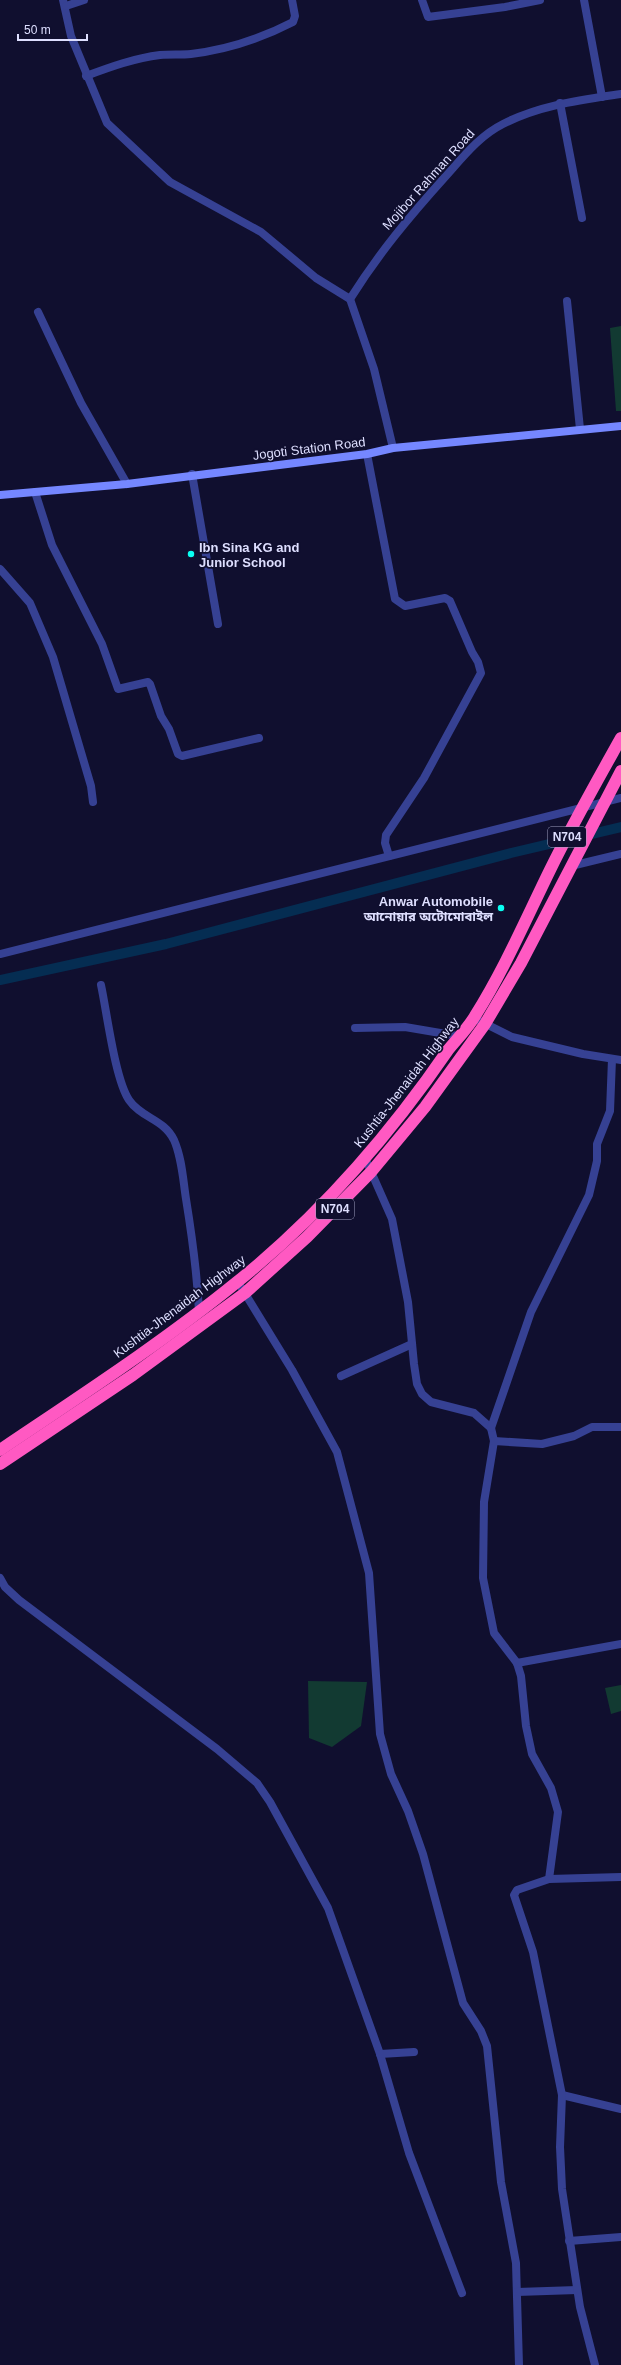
<svg xmlns="http://www.w3.org/2000/svg" width="621" height="2365" viewBox="0 0 621 2365" font-family="Arial,'Noto Sans Bengali',sans-serif">
<style>
.green{fill:#123a32}
.lines{fill:none;stroke-linecap:round;stroke-linejoin:round}
.canal{stroke:#052d52;stroke-width:10}
.street{stroke:#364193;stroke-width:8}
.secondary{stroke:#7587ff;stroke-width:8}
.highway{stroke:#ff59c2;stroke-width:12}
.poi-dot{fill:#0afff2;stroke:#100f2f;stroke-width:1.5}
.labels{text-anchor:middle;stroke-width:3.5;stroke-linejoin:round;paint-order:stroke}
.shield{fill:#100f2f;stroke:#a0a1c1;stroke-width:1}
.shield-label{font-size:12px;font-weight:bold;fill:#dedfff}
.street-label{font-size:13px;fill:#dedfff;stroke:#100f2f}
.poi-label{font-size:13px;font-weight:bold;fill:#dedfff;stroke:#100f2f;text-anchor:start}
</style>
<rect width="100%" height="100%" fill="#100f2f"/>
<g class="green">
<path d="M621,326V411H616L610,328Z"/>
<path d="M308,1681L367,1682L361,1726L332,1747L309,1738Z"/>
<path d="M621,1685V1711L611,1714L605,1688Z"/>
</g>
<g class="lines">
<path class="canal" d="M0,980L166,944L511,853L621,827"/>
<g class="street">
<path d="M63,0L71,36L107,123L170,182L261,232L316,278L350,299L374,369L393,448"/>
<path d="M422,0L428,17L505,7L540,0"/>
<path d="M584,0L602,97"/>
<path d="M66,6L84,0"/>
<path d="M86,76C110,67 135,58 160,55C170,54 181,55 191,54C226,50 262,38 293,22L295,16L292,0"/>
<path d="M560,103L582,218"/>
<path d="M350,299C379,253 409,217 445,177C463,157 479,136 503,124C540,105 581,100 621,94"/>
<path d="M567,301L580,429"/>
<path d="M38,312L81,403L127,484"/>
<path d="M367,454L395,599L405,606L445,598L450,601L472,652L478,662L481,673L424,778L386,835L385,843L389,856"/>
<path d="M192,474L218,624"/>
<path d="M35,492L52,545L102,644L118,689L148,682L150,684L161,716L169,729L178,754L182,756L259,738"/>
<path d="M0,569L30,603L53,657L91,786L93,802"/>
<path d="M571,866L621,854"/>
<path d="M0,954L621,798"/>
<path d="M101,985C107,1013 115,1079 129,1100C141,1118 164,1119 174,1140C182,1158 183,1180 186,1199C192,1236 197,1273 199,1311"/>
<path d="M474,1018L512,1037L583,1054L621,1060"/>
<path d="M355,1028L405,1027L458,1036"/>
<path d="M365,1158L392,1219L408,1302L414,1364L417,1384L422,1394L431,1402L474,1413L491,1428L494,1441L484,1502L483,1578L494,1633L517,1663L521,1676L526,1726L532,1754L551,1788L558,1812L549,1879"/>
<path d="M238,1282L292,1370L337,1452L369,1573L380,1734L391,1774L408,1811L423,1854L463,2003L481,2031L487,2046L501,2182L516,2263L519,2365"/>
<path d="M341,1376L412,1344"/>
<path d="M491,1428L531,1312L589,1195L597,1161V1144L610,1111L612,1059"/>
<path d="M494,1441L542,1444L574,1436L592,1427H621"/>
<path d="M0,1578L5,1587L19,1600L217,1749L257,1783L270,1802L328,1908L380,2054L409,2153L462,2293"/>
<path d="M517,1663L621,1644"/>
<path d="M380,2054L414,2052"/>
<path d="M562,2095L621,2109"/>
<path d="M569,2241L621,2237"/>
<path d="M517,2292L577,2290"/>
<path d="M595,2365L580,2307L562,2189L560,2147L562,2095L533,1952L514,1895L517,1890L549,1879L621,1877"/>
</g>
<path class="secondary" d="M0,495L127,484L367,454L393,448L621,426"/>
<g class="highway">
<path d="M0,1450C80,1396 162,1343 237,1282C318,1217 389,1136 448,1050C457,1039 468,1028 475,1016C504,970 526,919 550,870C572,825 597,781 621,738"/>
<path d="M0,1464L133,1375L245,1293L307,1237L371,1172L425,1107L485,1024L521,963L621,771"/>
</g>
</g>
<g class="poi-dot">
<circle cx="191" cy="554" r="4"/>
<circle cx="501" cy="908" r="4"/>
</g>
<g class="labels">
<g class="shield">
<rect x="548" y="827" width="38" height="20" rx="3"/>
<rect x="316" y="1199" width="38" height="20" rx="3"/>
</g>
<g class="shield-label">
<text x="567" y="841">N704</text>
<text x="335" y="1213">N704</text>
</g>
<g class="street-label">
<text transform="translate(428 179) rotate(-48)" y="5">Mojibor Rahman Road</text>
<text transform="translate(309 448) rotate(-7)" y="5">Jogoti Station Road</text>
<text transform="translate(406 1082) rotate(-52)" y="5">Kushtia-Jhenaidah Highway</text>
<text transform="translate(179 1306) rotate(-37)" y="5">Kushtia-Jhenaidah Highway</text>
</g>
<g class="poi-label">
<text x="199" y="552">Ibn Sina KG and<tspan x="199" dy="15">Junior School</tspan></text>
<text x="493" y="906" text-anchor="end">Anwar Automobile<tspan x="493" dy="15">আনোয়ার অটোমোবাইল</tspan></text>
</g>
</g>
<path d="M18 34v6h69v-6" fill="none" stroke="#dedfff" stroke-width="2"/>
<text x="24" y="34" font-size="12" fill="#dedfff" stroke="#100f2f" stroke-width="3" paint-order="stroke">50 m</text>
</svg>
